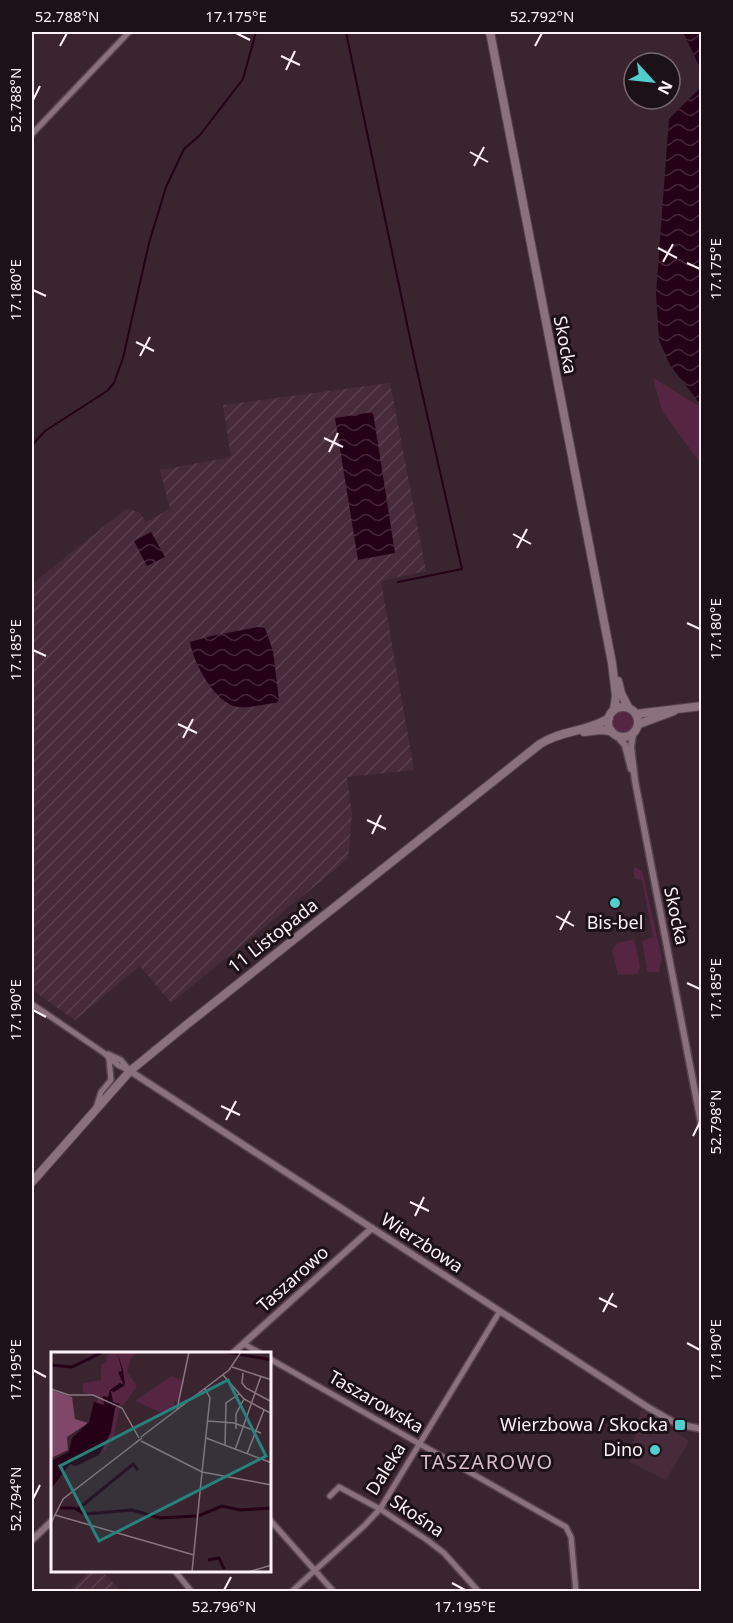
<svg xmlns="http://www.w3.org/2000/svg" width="733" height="1623" viewBox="0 0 733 1623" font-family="'Noto Sans',sans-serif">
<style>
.built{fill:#482b3b}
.industrial{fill:url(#industrial-furrows)}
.green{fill:#552541}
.water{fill:url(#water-waves)}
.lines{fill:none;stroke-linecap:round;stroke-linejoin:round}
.stream{stroke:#250118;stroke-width:2}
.minor-casing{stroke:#56434e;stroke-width:8}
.tertiary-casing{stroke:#56434e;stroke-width:9}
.secondary-casing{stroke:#56434e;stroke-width:10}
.minor{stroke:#8b707e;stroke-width:5}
.tertiary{stroke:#8b707e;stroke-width:6}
.secondary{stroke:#8b707e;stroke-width:8}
.ticks{fill:none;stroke:#fef1f7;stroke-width:2}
.poi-dot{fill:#52cdce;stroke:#1b1116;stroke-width:2}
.labels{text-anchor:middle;stroke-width:6;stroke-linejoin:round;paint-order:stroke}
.street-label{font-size:18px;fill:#fef1f7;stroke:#1b1116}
.poi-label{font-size:18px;fill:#fef1f7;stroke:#1b1116;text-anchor:end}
.neighbourhood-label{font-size:20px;letter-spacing:1.5px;fill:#dabccb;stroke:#1b1116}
.inset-river{fill:none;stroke:#250118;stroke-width:3}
.inset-road{fill:none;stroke:#887680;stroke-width:1.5}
.view{fill:#27827c;fill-opacity:0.15;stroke:#27827c;stroke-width:3}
.inset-edge{fill:none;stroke:#fef1f7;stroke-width:3}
.neatline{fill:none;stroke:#fef1f7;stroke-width:2}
.ticks-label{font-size:15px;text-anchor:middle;fill:#fef1f7}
</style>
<defs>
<pattern id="industrial-furrows" width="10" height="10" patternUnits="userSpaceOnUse" patternTransform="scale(1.5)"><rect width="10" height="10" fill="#482b3b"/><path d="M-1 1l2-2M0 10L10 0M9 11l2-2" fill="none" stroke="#5a404e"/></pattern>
<pattern id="water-waves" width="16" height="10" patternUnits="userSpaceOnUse" patternTransform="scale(1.5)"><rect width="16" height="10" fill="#250118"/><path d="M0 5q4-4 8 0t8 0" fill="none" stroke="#46263a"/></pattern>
</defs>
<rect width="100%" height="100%" fill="#3a2430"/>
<path class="built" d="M641,1410L689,1441L666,1480L629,1462Z"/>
<g class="industrial">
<path d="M390,383L426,571L381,581L414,770L347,777L352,814L348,859L171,1003L140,966L75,1020L32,990V584L126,509L139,512L146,522L170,509L160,470L231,457L223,405Z"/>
<path d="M92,1570L102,1571L121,1591H68Z"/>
</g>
<g class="green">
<path d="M653,378L701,407V464L662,411Z"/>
<circle cx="624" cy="722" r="11"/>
<path d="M635,867L642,871L662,958L659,972H649L647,970L642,941L653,937L642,880L635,879L633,870Z"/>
<path d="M634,939L640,966L638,974L618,975L612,950L617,943Z"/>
</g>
<g class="water">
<path d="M683,32H701V70Z"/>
<path d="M701,87V405L670,365L659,340L656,294L669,119Z"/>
<path d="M373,412L395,553L358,560L335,418Z"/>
<path d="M151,532L165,557L147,566L134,541Z"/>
<path d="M258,627L265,628L273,651L279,700L276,703C264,704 250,708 238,707C215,704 193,662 190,642L211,636Z"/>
</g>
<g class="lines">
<g class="stream">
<path d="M346,32L414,357L462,569L398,582"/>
<path d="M32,445L45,431L107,391L114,383L123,358L149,243L166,187L184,149L200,135L243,79L256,32"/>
</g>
<defs>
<g id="minor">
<path d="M32,134L129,32"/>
<path d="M32,1004L104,1053L118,1065L130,1071"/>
<path d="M108,1054L121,1060L129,1070"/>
<path d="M96,1108L101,1092L111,1080L109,1059"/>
<path d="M244,1344L260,1353"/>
<path d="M270,1359L566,1527L571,1537L576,1592"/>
<path d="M330,1496L339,1487L380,1509L427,1540L444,1553L479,1592"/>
<path d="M270,1520L334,1592"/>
<path d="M174,1570L192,1592"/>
<path d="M291,1592L364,1526L380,1509L500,1311"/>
</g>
<g id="tertiary">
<path d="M633,734L631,747L635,781L702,1128"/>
<path d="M618,737L625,745L631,769"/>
<path d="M130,1071L649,1408L677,1424L702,1429"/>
<path d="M233,1353L372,1228"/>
<path d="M32,1540L52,1521"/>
</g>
<g id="secondary">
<path d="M490,32L612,663L616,696L614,710"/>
<path d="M618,681L621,693L628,707"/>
<circle cx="623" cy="722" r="15"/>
<path d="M636,714L702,706"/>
<path d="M639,724L674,711"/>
<path d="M584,732L600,730L611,731"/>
<path d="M32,1182L130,1071L185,1026L540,744C561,730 588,732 609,718"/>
</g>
</defs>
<use href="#minor" class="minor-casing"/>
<use href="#tertiary" class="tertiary-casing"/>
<use href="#secondary" class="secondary-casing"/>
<use href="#minor" class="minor"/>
<use href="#tertiary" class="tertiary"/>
<use href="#secondary" class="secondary"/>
</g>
<path class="ticks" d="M236,33L250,40M60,46L67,33M535,46L542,33M281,56L300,65M286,70L295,51M33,100L40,86M470,152L488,162M474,166L484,147M658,248L677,258M663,262L673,244M687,263L700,269M33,290L46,296M136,342L154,351M140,356L150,337M324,438L343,447M329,452L338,433M513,534L531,544M517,548L527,529M687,623L700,629M33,650L46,656M178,724L197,733M183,738L193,719M367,820L386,829M372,834L381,815M556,916L574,926M560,930L570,911M687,983L700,989M33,1010L46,1017M221,1106L240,1115M226,1120L236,1101M693,1136L700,1122M410,1202L429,1211M415,1216L424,1197M599,1298L617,1307M603,1312L613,1293M687,1343L700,1350M33,1370L46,1377M33,1499L40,1485M452,1583L465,1590M224,1590L231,1577"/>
<g class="poi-dot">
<circle cx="615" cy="903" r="6"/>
<rect x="674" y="1419" width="12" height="12" rx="3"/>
<circle cx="655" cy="1450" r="6"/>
</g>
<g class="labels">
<g class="street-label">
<text transform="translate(565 345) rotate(79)" y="6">Skocka</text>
<text transform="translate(676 916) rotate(78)" y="6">Skocka</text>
<text transform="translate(273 936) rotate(-38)" y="6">11 Listopada</text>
<text transform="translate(422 1243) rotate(33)" y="6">Wierzbowa</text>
<text transform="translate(293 1279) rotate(-42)" y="6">Taszarowo</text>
<text transform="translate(376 1402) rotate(30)" y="6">Taszarowska</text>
<text transform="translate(386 1469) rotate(-58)" y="6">Daleka</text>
<text transform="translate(417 1516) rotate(34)" y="6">Skośna</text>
</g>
<g class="poi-label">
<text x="615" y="929" text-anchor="middle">Bis-bel</text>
<text x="668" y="1431">Wierzbowa / Skocka</text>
<text x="643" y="1456">Dino</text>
</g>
<g class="neighbourhood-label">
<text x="487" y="1469">TASZAROWO</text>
</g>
</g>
<g transform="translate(51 1352)">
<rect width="220" height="220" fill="#3a2430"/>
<path d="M65,0H88L80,6L76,20L86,34L72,54L69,53L63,85L52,102L54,87L38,68L47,47L53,46L31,40L32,31L50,28V12L55,11L56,3Z" fill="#552541"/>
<path d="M0,38L21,45L24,67L37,71L16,85L17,98L0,106Z" fill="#814768"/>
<path d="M120,24L133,29L128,50L123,49V54L113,62L84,49Z" fill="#552541"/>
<path d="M66,0L72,18L74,33L63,40L60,39L62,50L69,52L64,56L60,80L48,103L25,114L19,112L0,137V109L18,100L21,86L38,70L43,50L53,53L52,44L57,45L59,38L69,31L73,33L67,20L71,19Z" fill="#250118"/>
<path class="inset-river" d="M176,0L221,8M0,13L21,15L50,1M9,156H23L34,162L81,158L109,166L145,164M27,157L82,112L87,118M147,164L171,154L189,158L221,156M157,208L168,206L173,217"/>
<path class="inset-road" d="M181,15L221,28M192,21L191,31L195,36L221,50M172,23L193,47L221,62M0,37L18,43H42L71,56L88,86M126,57L138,0M157,69L183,71L210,81M185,77V62L193,47M90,85L178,18L190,0M155,86L221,111M90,89L151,120L221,133M174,93L175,51L188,42M184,98L210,24M196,102L213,58M151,120L159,46L154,37M4,163L143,203M0,171L12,147L91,86L84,91M141,220L151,120M197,220L221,213"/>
<path class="view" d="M177,28L215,104L48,189L9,114Z"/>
<rect width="220" height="220" class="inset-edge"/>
</g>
<rect width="733" height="1623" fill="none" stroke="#1b1116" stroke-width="66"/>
<g transform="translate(652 81) rotate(117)"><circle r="28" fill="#1b1116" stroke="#766b70" stroke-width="1.5"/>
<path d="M0-4.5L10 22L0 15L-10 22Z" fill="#52cdce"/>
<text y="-9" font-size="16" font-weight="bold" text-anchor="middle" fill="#fef1f7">N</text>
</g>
<rect x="33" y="33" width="667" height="1557" class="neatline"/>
<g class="ticks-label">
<text x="67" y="22">52.788°N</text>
<text x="236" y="22">17.175°E</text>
<text x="542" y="22">52.792°N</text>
<text transform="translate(16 100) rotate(-90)" y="5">52.788°N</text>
<text transform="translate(716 269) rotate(-90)" y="5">17.175°E</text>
<text transform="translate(16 290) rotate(-90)" y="5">17.180°E</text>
<text transform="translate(716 629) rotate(-90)" y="5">17.180°E</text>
<text transform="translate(16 650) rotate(-90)" y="5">17.185°E</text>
<text transform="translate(716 989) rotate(-90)" y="5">17.185°E</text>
<text transform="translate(16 1010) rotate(-90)" y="5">17.190°E</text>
<text transform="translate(716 1122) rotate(-90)" y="5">52.798°N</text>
<text transform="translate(716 1350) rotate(-90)" y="5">17.190°E</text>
<text transform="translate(16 1370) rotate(-90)" y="5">17.195°E</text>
<text transform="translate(16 1499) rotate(-90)" y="5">52.794°N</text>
<text x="224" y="1612">52.796°N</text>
<text x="465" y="1612">17.195°E</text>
</g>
</svg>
